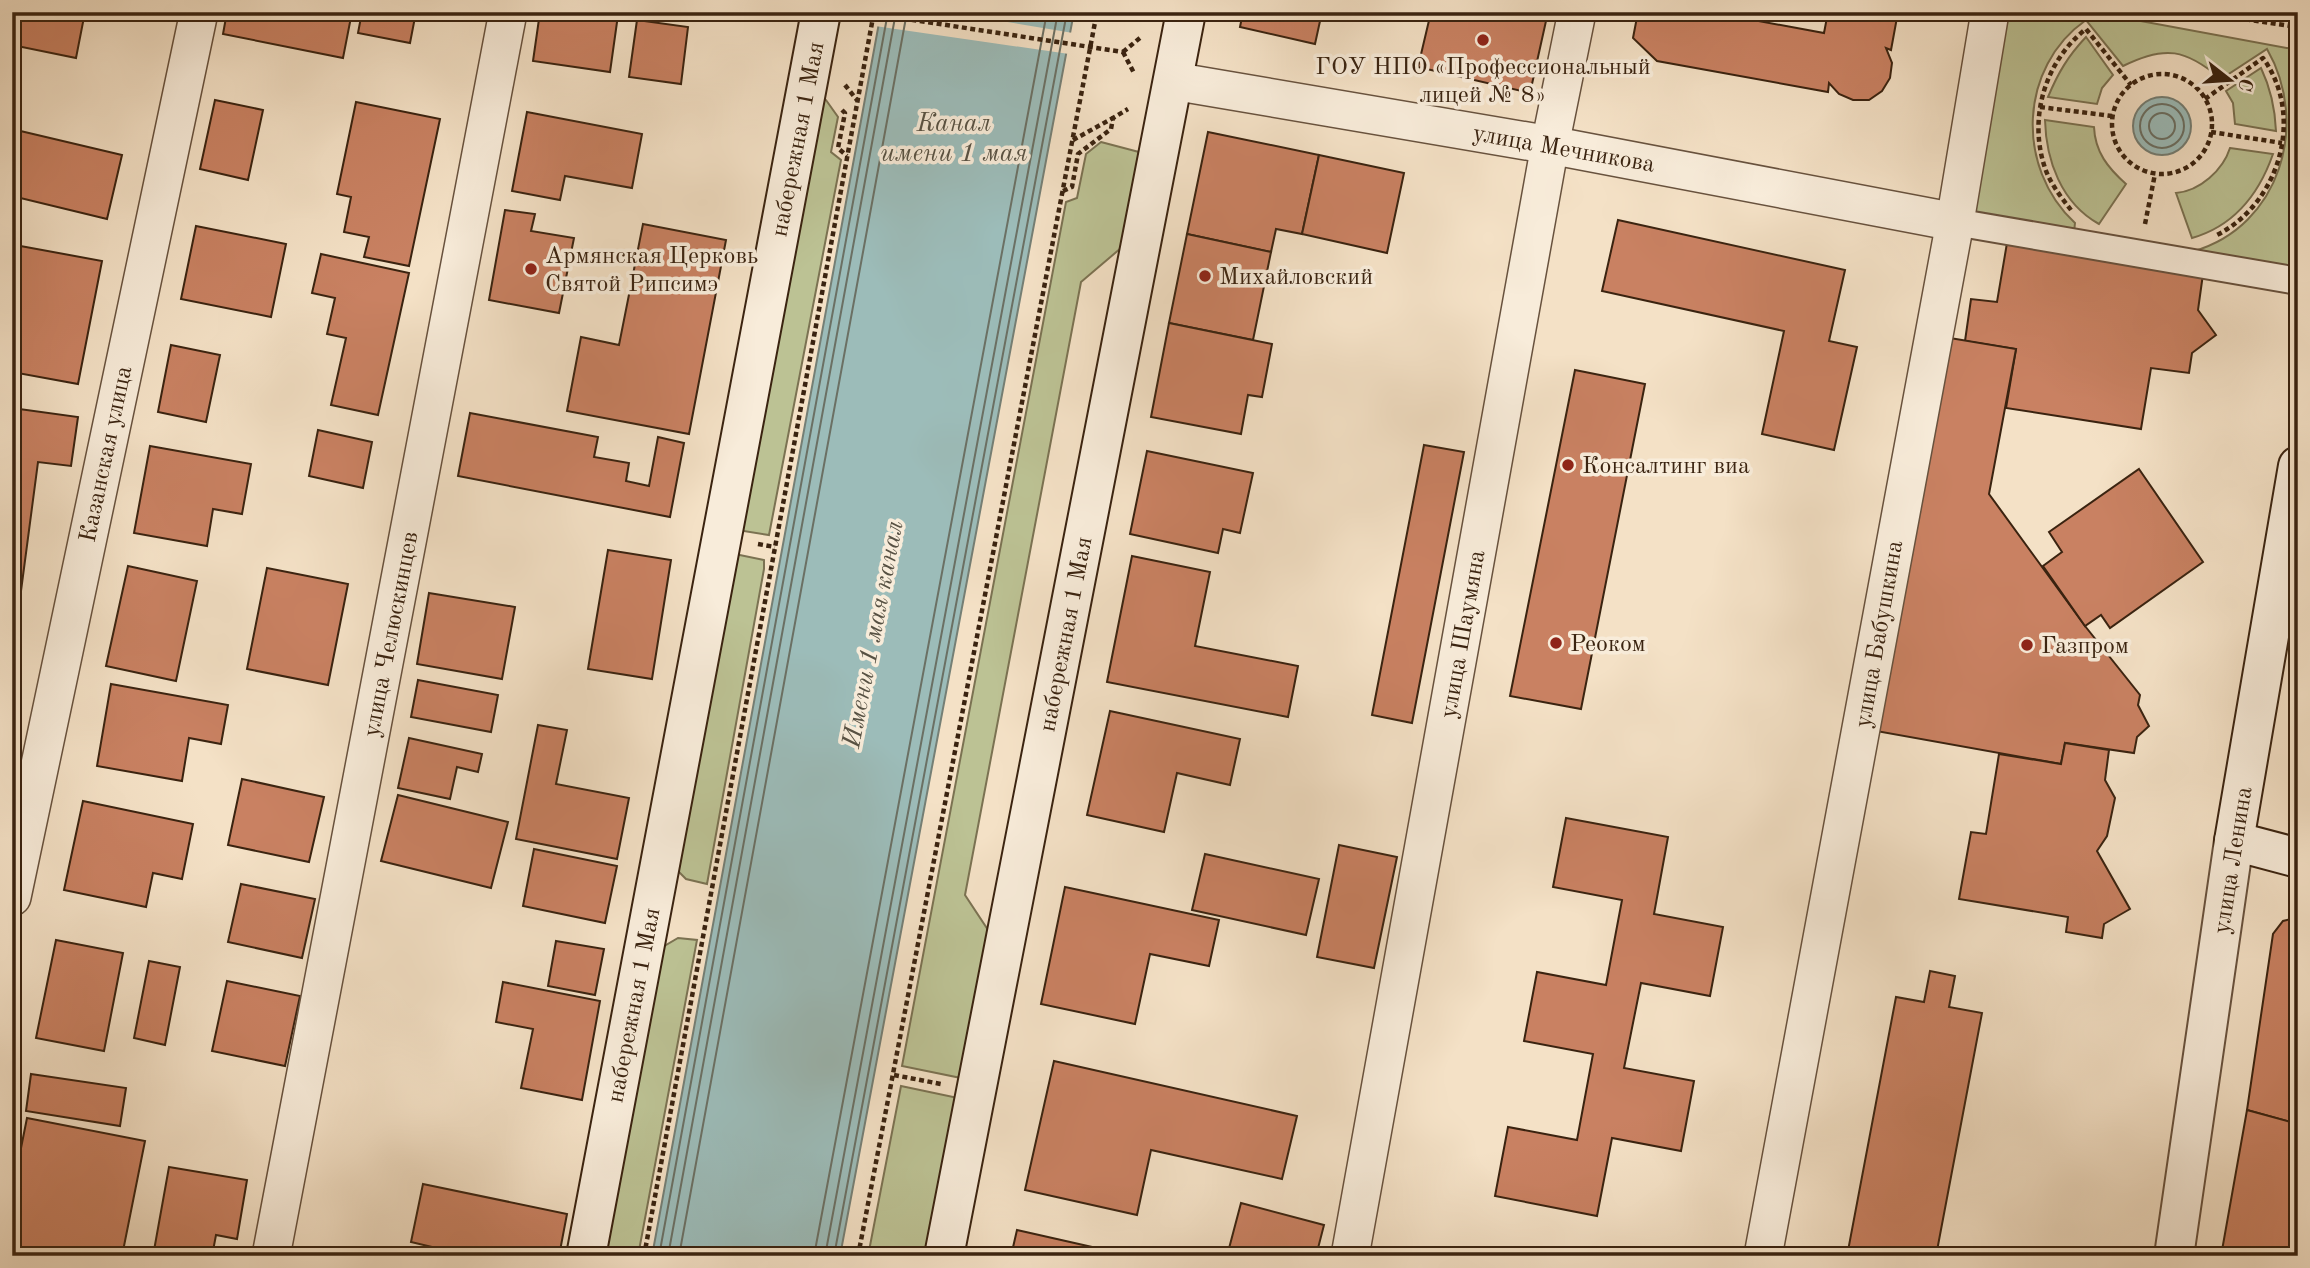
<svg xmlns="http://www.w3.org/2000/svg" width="2310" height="1268" viewBox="0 0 2310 1268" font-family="'Old Standard TT',serif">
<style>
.green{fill:#bcc294;stroke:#7b7252;stroke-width:2}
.water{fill:#9cbcb9;stroke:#757f75;stroke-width:2}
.pier{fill:#f4e1c6}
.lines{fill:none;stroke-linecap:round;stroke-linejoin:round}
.shore{stroke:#6b7064;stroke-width:2}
.building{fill:#c98162;stroke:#3a2310;stroke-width:2}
.pedestrian-casing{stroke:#68523e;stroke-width:30}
.minor-casing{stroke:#68523e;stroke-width:40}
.tertiary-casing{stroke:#68523e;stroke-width:42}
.secondary-casing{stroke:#3a2310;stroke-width:42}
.path{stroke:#3a2310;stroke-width:4.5;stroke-dasharray:5 3.5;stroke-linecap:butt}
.pedestrian{stroke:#f8ecda;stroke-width:26}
.minor{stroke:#f8ecda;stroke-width:37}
.tertiary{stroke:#f8ecda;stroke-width:38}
.secondary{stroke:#f8ecda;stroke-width:38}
.path-bridge{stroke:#3a2310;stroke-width:4.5;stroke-dasharray:5 3.5;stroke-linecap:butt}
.poi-dot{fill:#8f2418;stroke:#f8ecda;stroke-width:2.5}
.labels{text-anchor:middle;stroke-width:7;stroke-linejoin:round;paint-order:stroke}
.poi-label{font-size:24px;fill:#3a2310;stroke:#f8ecda;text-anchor:start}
.street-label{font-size:24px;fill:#3a2310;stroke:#f8ecda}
.water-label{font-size:26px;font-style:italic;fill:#575143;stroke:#f8ecda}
</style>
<rect width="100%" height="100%" fill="#f4e1c6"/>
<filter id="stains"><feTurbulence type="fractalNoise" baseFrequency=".00286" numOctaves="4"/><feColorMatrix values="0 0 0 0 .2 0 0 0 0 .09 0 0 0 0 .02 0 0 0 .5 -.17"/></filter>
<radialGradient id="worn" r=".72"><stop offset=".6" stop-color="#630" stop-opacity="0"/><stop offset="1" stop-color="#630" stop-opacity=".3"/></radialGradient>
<g class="green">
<path d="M2004,12H2092L2298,50V270L2194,251C2280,226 2310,124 2267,49L2221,79C2186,49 2165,45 2123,66L2086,20C2019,67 2015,167 2075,223L2074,232L1965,213Z"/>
<path d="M2086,37L2113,75L2102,88L2097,104L2048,97C2058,73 2068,56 2086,37Z"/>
<path d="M2261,68C2271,89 2275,107 2276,131L2235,124L2233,103L2226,91Z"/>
<path d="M815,97L826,100L838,117L831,152L841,160L769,535L731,529Z"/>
<path d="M2045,120L2094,127C2095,152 2108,168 2126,184L2099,224C2061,203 2046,160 2045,120Z"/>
<path d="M1101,142L1139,152L1121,248L1081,282L965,895L992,936L961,1078L902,1066L1066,202L1077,198L1086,154Z"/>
<path d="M2230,148L2273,154C2259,194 2234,226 2192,238L2176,193C2200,191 2223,170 2230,148Z"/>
<path d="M730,553L764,560V569L707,884L686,879L671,864Z"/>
<path d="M678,938L697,940L638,1256H601L656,951Z"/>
<path d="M901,1086L958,1098L926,1256H868Z"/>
</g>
<g class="water">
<path d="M881,12H1074L840,1256H652Z"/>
<circle cx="2162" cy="126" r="29"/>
</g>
<path class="pier" d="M878,12H948L1073,33L1069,54L875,26Z"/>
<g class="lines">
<g class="shore">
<circle cx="2162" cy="126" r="22"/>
<circle cx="2162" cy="126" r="13"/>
<path d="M659,1256L888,12"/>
<path d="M668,1256L896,12"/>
<path d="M679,1256L907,12"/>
<path d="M814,1256L1047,12"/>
<path d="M825,1256L1058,12"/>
<path d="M834,1256L1067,12"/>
</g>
</g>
<g class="building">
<path d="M12,12H85L76,58L12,45Z"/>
<path d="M227,12H352L343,58L223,34Z"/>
<path d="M362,12H416L410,43L358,33Z"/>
<path d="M540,12H597L618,15L610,72L533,61Z"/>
<path d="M1243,12H1322L1315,44L1240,27Z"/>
<path d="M1431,12H1548L1530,93L1418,67Z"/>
<path d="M1638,12H1710L1824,33L1828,12H1898L1891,50L1886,48L1892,63L1890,78L1882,91L1869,100H1853L1839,94L1829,83L1828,92L1657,61L1633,38Z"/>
<path d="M637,20L688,27L681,84L629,77Z"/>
<path d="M215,100L263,110L248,180L200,169Z"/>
<path d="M356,102L440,119L409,266L364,257L369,237L344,232L351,197L337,194Z"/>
<path d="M527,112L642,134L632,188L565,176L560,200L512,191Z"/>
<path d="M12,129L122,155L107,219L12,196Z"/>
<path d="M1208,132L1319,155L1302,234L1276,229L1271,252L1187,234Z"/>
<path d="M1319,155L1404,173L1387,253L1302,234Z"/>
<path d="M505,210L535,214L531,231L574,238L559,313L489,300Z"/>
<path d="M1618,220L1845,270L1829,341L1857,347L1834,450L1762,434L1784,331L1602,291Z"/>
<path d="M643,224L726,240L689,434L567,411L581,337L619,345Z"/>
<path d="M196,226L286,244L271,317L181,299Z"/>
<path d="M1187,234L1271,252L1253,340L1169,323Z"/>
<path d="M2007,243L2203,274L2198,310L2216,335L2192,353L2189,373L2151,368L2141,429L2006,408L2016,349L1965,341L1971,299L1997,302Z"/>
<path d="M15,245L102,261L78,384L12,372V260Z"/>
<path d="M321,254L409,273L378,415L331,405L346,338L327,334L335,298L312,293Z"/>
<path d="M1169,323L1272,344L1262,397L1248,395L1241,434L1151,417Z"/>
<path d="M1938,336L2016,349L1989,494L2085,626L2140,695L2138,705L2149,726L2137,737L2134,753L2065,743L2061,764L1865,729Z"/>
<path d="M171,345L220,355L206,422L158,412Z"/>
<path d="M1575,370L1645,384L1581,709L1510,696Z"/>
<path d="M12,408L78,417L71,466L38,462L21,591L12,589Z"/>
<path d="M470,413L598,437L594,457L629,463L626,481L649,486L658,437L684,443L670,517L458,476Z"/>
<path d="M318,430L372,442L363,488L309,476Z"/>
<path d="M1424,445L1464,452L1412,723L1372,715Z"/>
<path d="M150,446L251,464L242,514L213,509L207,546L134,533Z"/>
<path d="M1147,451L1253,473L1240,533L1223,529L1218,553L1130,534Z"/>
<path d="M2139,469L2203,562L2110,628L2101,615L2085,626L2043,566L2062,552L2049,532Z"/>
<path d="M608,550L671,560L652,679L588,669Z"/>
<path d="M1132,556L1210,572L1195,646L1298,666L1288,717L1107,682Z"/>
<path d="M128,566L197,581L176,681L106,666Z"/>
<path d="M267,568L348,584L328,685L247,669Z"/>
<path d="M429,593L515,607L502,679L417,664Z"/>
<path d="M418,680L498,695L491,732L411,717Z"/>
<path d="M111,684L228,705L221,744L189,738L182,781L97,766Z"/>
<path d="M1110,711L1240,739L1230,785L1177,773L1164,832L1087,815Z"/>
<path d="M538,725L567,730L556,784L629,798L617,859L516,839Z"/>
<path d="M409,738L482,754L478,772L457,767L450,799L398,788Z"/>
<path d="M2065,743L2109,750L2105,780L2115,798L2107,836L2097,851L2130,909L2104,924L2102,938L2066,932L2068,917L1959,899L1971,832L1986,834L1999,754L2061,764Z"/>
<path d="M242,779L324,797L309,862L228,845Z"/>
<path d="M398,795L508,822L491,888L381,861Z"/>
<path d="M83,801L193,824L182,879L153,873L146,907L64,890Z"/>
<path d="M1566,818L1668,837L1654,914L1723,927L1710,996L1641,983L1624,1068L1694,1081L1681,1151L1612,1138L1597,1216L1495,1196L1508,1127L1577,1140L1593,1054L1524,1041L1537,972L1606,985L1622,900L1553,887Z"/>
<path d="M1339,845L1397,857L1374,968L1317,957Z"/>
<path d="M534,849L617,866L605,923L523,906Z"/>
<path d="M1205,854L1319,879L1306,935L1192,910Z"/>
<path d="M241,884L315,899L302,958L228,942Z"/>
<path d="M1065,887L1219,920L1209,966L1150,954L1135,1024L1041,1004Z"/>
<path d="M2298,917V1124L2247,1110L2273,934L2283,921Z"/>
<path d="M56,940L123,953L104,1051L36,1038Z"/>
<path d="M556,941L604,949L595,995L548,986Z"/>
<path d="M149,961L180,967L165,1045L134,1038Z"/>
<path d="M1930,971L1955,976L1949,1007L1982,1013L1936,1256H1847L1896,997L1924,1002Z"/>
<path d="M227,981L300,996L285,1066L212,1051Z"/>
<path d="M503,982L600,1001L582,1100L521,1088L533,1029L496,1022Z"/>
<path d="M1054,1061L1297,1116L1282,1179L1151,1150L1137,1215L1025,1190Z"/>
<path d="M31,1074L126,1088L120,1126L26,1111Z"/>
<path d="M2247,1110L2298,1124V1244L2295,1256H2221Z"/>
<path d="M27,1118L145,1141L122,1256H27L12,1253V1193Z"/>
<path d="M169,1167L247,1180L237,1239L216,1235L212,1256H153Z"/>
<path d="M423,1184L567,1214L559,1256H470L411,1242Z"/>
<path d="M1241,1203L1324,1225L1316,1256H1227Z"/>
<path d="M1017,1230L1132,1256H1011Z"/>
</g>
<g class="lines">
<defs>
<path id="pedestrian" d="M1955,222L2298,281"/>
<g id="minor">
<path d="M1173,81L1550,145L1955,222"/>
<path d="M12,897L199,12"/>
<path d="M271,1256L508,12"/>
<path d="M1350,1256L1550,145L1577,12"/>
<path d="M1763,1256L1955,222L1990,12"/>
</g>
<path id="tertiary" d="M2174,1256L2234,841"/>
<g id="secondary">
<path d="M2298,466L2234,841L2298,858"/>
<path d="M586,1256L821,12"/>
<path d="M944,1256L1186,12"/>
</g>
</defs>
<use href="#pedestrian" class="pedestrian-casing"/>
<use href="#minor" class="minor-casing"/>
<use href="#tertiary" class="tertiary-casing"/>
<use href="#secondary" class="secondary-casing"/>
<g class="path">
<path d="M2195,12L2298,27"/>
<path d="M1123,52L1134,73"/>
<path d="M1123,52L1141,37"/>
<circle cx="2162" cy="124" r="50"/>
<path d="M845,85L857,100"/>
<path d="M2205,99L2263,58C2305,116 2280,203 2217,235"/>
<path d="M2040,107L2112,116"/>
<path d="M842,110L845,113L838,148L847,156"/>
<path d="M2211,132L2282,143"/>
<path d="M1073,140L1113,118"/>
<path d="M1063,191L1072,187L1078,154L1111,129L1113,118L1128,109"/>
<path d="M2071,210C2061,197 2050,183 2045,168C2028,118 2045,61 2086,29L2131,85"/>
<path d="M2145,224L2155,174"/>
<path d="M758,544L775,547"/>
<path d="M894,1075L941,1084"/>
<path d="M644,1256L874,12"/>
<path d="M858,1256L1097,12"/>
</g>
<use href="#pedestrian" class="pedestrian"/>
<use href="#minor" class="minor"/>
<use href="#tertiary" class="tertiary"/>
<use href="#secondary" class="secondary"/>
<path class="path-bridge" d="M861,12L1123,52"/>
</g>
<g class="poi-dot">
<circle cx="1483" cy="40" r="7"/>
<circle cx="531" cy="269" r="7"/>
<circle cx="1205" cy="276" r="7"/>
<circle cx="1568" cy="465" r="7"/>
<circle cx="1556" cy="643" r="7"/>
<circle cx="2027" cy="645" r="7"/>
</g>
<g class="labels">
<g class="poi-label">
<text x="1483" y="74" text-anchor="middle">ГОУ НПО «Профессиональный<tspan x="1483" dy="28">лицей № 8»</tspan></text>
<text x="545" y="263">Армянская Церковь<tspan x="545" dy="28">Святой Рипсимэ</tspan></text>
<text x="1219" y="284">Михайловский</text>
<text x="1582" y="473">Консалтинг виа</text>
<text x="1570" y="651">Реоком</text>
<text x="2041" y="653">Газпром</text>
</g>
<g class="street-label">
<text transform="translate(797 139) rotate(-79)" y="8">набережная 1 Мая</text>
<text transform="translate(1564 148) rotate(10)" y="8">улица Мечникова</text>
<text transform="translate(105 454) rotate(-78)" y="8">Казанская улица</text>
<text transform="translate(390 634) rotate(-79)" y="8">улица Челюскинцев</text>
<text transform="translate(1065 634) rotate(-79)" y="8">набережная 1 Мая</text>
<text transform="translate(1462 634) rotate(-80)" y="8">улица Шаумяна</text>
<text transform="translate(1878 634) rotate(-80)" y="8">улица Бабушкина</text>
<text transform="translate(2232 860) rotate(-81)" y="8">улица Ленина</text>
<text transform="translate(633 1005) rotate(-79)" y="8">набережная 1 Мая</text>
</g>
<g class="water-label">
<text x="954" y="131">Канал<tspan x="954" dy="30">имени 1 мая</tspan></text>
<text transform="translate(872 634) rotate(-79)" y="9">Имени 1 мая канал</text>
</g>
</g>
<rect width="2310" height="1268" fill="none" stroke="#f4e1c6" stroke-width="42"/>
<rect x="14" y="14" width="2282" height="1240" fill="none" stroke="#3a2310" stroke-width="3.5"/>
<rect x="21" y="21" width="2268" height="1226" fill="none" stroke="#3a2310" stroke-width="2"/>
<g transform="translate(2230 80) rotate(107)" stroke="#f8ecda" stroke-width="5" paint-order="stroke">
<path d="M0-5L12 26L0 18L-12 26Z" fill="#3a2310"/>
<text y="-10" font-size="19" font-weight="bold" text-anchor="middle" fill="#3a2310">С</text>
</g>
<rect width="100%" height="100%" filter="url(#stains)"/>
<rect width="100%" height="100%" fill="url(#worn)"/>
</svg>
